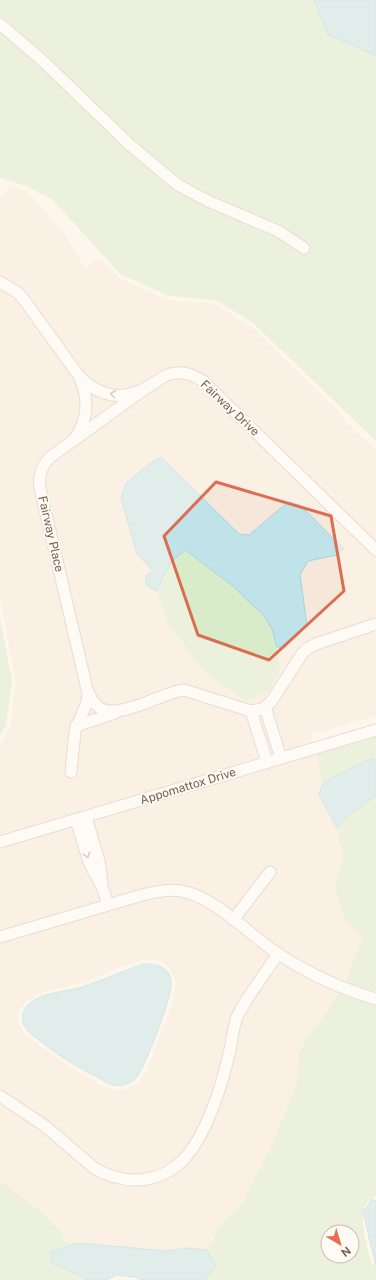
<svg xmlns="http://www.w3.org/2000/svg" width="376" height="1280" viewBox="0 0 376 1280" font-family="'Public Sans',sans-serif">
<style>
.residential{fill:#f5e8da;fill-rule:evenodd}
.green{fill:#d8ecc9;fill-rule:evenodd}
.water{fill:#bfe3e8;stroke:#a5d3da}
.lines{fill:none;stroke-linecap:round;stroke-linejoin:round}
.minor-casing{stroke:#d1beb0;stroke-width:13}
.minor{stroke:#fff;stroke-width:11}
.oneway{stroke:#af9d94}
.marked{fill:none;stroke:#dc6d51;stroke-width:3;stroke-linejoin:round}
.labels{text-anchor:middle;stroke-width:4;stroke-linejoin:round;paint-order:stroke}
.street-label{font-size:12px;fill:#7a5c4d;stroke:#fffaf3}
</style>
<rect width="100%" height="100%" fill="#fdf6ec"/>
<g class="residential">
<path d="M9,185L27,191L64,233L85,269L96,260L101,259L119,278L168,300L215,304L251,327L337,409L348,424L376,450V716L311,734L313,743L0,837V745L10,728L16,682L0,597V197L9,190ZM161,457L239,534L249,535L289,501L300,505L343,549L337,555L308,561L300,575L307,625L301,630L286,648L277,647L278,652L246,701L198,665L185,645L166,621L162,605L156,591L146,585V576L153,571L126,483L149,464Z"/>
<path d="M316,753L323,783L319,795L337,828L343,858L335,886L344,918L362,937L343,988L299,1051L297,1084L271,1147L243,1201L207,1250L189,1248L167,1251L77,1243L71,1245L51,1233L0,1187V848ZM143,960H156L165,964L172,972L176,983L173,1002L146,1072L137,1084L122,1090L111,1089L96,1083L69,1066L43,1048L24,1033L18,1022V1011L26,1001L42,992L81,983L121,967Z"/>
</g>
<g class="green">
<path d="M0,0H345L376,37V441L253,323L216,300L169,296L120,274L52,199L26,186L0,178Z"/>
<path d="M184,550L233,586L249,602L263,614L272,629L278,652L280,671L269,691L246,701L213,678L198,665L185,645L166,621L162,605L156,591L171,562Z"/>
<path d="M0,618L12,681L6,726L0,736Z"/>
<path d="M376,735V766L372,758L323,783L316,753Z"/>
<path d="M376,796V1195C374,1197 370,1199 368,1201C356,1214 368,1250 372,1265L376,1266V1280H205L216,1265L207,1250L213,1241L217,1229L225,1220L233,1214L243,1201L271,1147L297,1084L299,1051L343,988L362,938L344,918L335,886L343,857L337,828L349,815ZM328,1232H352V1256H328Z"/>
<path d="M0,1181L41,1212L64,1236L63,1240L71,1245L60,1249L55,1265L87,1280H0Z"/>
</g>
<g class="water">
<path d="M314,0H376V57L366,51L328,35Z"/>
<path d="M161,457L239,534L249,535L289,501L300,505L344,549L337,555L308,561L300,575L307,625L301,630L286,648L277,647L272,629L263,614L249,602L233,586L185,550L171,562L156,591L146,585V576L153,571L137,554L121,498L126,483L149,464Z"/>
<path d="M372,758L376,766V796L349,815L337,828L319,795L323,783Z"/>
<path d="M144,964C157,964 170,967 171,982C173,995 145,1068 136,1078C133,1082 127,1084 123,1085C113,1088 103,1080 95,1076C75,1066 56,1054 39,1040C35,1037 30,1034 27,1030C20,1022 21,1010 30,1003C44,992 65,992 82,987C103,980 122,971 144,964Z"/>
<path d="M372,1199L376,1201V1266L363,1212Z"/>
<path d="M77,1243L167,1251L189,1248L207,1250L216,1265L205,1280H141L135,1277L116,1275L107,1280H87L68,1270L51,1263V1252Z"/>
</g>
<g class="lines">
<defs>
<g id="minor">
<path d="M0,24L44,62L130,145L178,185L208,201L278,231L304,248"/>
<path d="M0,282L17,292L22,297L79,376C99,397 124,402 149,386C159,381 165,373 177,373C187,372 194,376 203,381L376,550"/>
<path d="M149,386L49,458C41,467 38,476 40,488L87,689C98,720 118,712 143,704C154,699 166,695 178,691L184,690L251,711L262,709L271,702L302,654L308,648L316,644L376,624"/>
<path d="M75,438C88,421 89,398 80,379"/>
<path d="M265,707L281,758"/>
<path d="M251,711L267,762"/>
<path d="M76,726L115,713"/>
<path d="M71,772L75,731L87,702L88,692"/>
<path d="M86,817L99,861L102,882"/>
<path d="M76,820L89,862L103,889L108,905"/>
<path d="M0,842L376,730"/>
<path d="M233,920L270,872"/>
<path d="M0,937L142,895C155,892 168,889 181,891C216,897 250,936 280,955C309,974 342,989 376,999"/>
<path d="M0,1096L45,1126L94,1168C123,1185 158,1185 183,1160C205,1138 221,1088 228,1058C232,1045 232,1030 237,1017C240,1010 245,1003 249,996C259,982 268,968 278,954"/>
</g>
</defs>
<use href="#minor" class="minor-casing"/>
<use href="#minor" class="minor"/>
</g>
<defs><path id="oneway-chevron" d="M-2-3.5L2.5 0L-2 3.5" fill="none" stroke-width="1.6" stroke-linecap="round" stroke-linejoin="round"/></defs>
<g class="oneway">
<use href="#oneway-chevron" transform="translate(113 394) rotate(-172)"/>
<use href="#oneway-chevron" transform="translate(87 855) rotate(73)"/>
</g>
<path d="M0 0H376V1280H0ZM216,482L331,516L344,591L269,660L198,635L164,536Z" fill="#fdf6ec" fill-opacity=".55" fill-rule="evenodd"/>
<path class="marked" d="M216,482L331,516L344,591L269,660L198,635L164,536Z"/>
<g class="labels">
<g class="street-label">
<text transform="translate(230 408) rotate(43)" y="4">Fairway Drive</text>
<text transform="translate(51 534) rotate(77)" y="4">Fairway Place</text>
<text transform="translate(188 786) rotate(-17)" y="4">Appomattox Drive</text>
</g>
</g>
<g transform="translate(340 1244) rotate(142)"><circle r="19" fill="#fffaf3" stroke="#cabbb1"/>
<path d="M0-3L7 15L0 10L-7 15Z" fill="#e76f51"/>
<text y="-6" font-size="11" font-weight="bold" text-anchor="middle" fill="#7a5c4d">N</text>
</g>
</svg>
